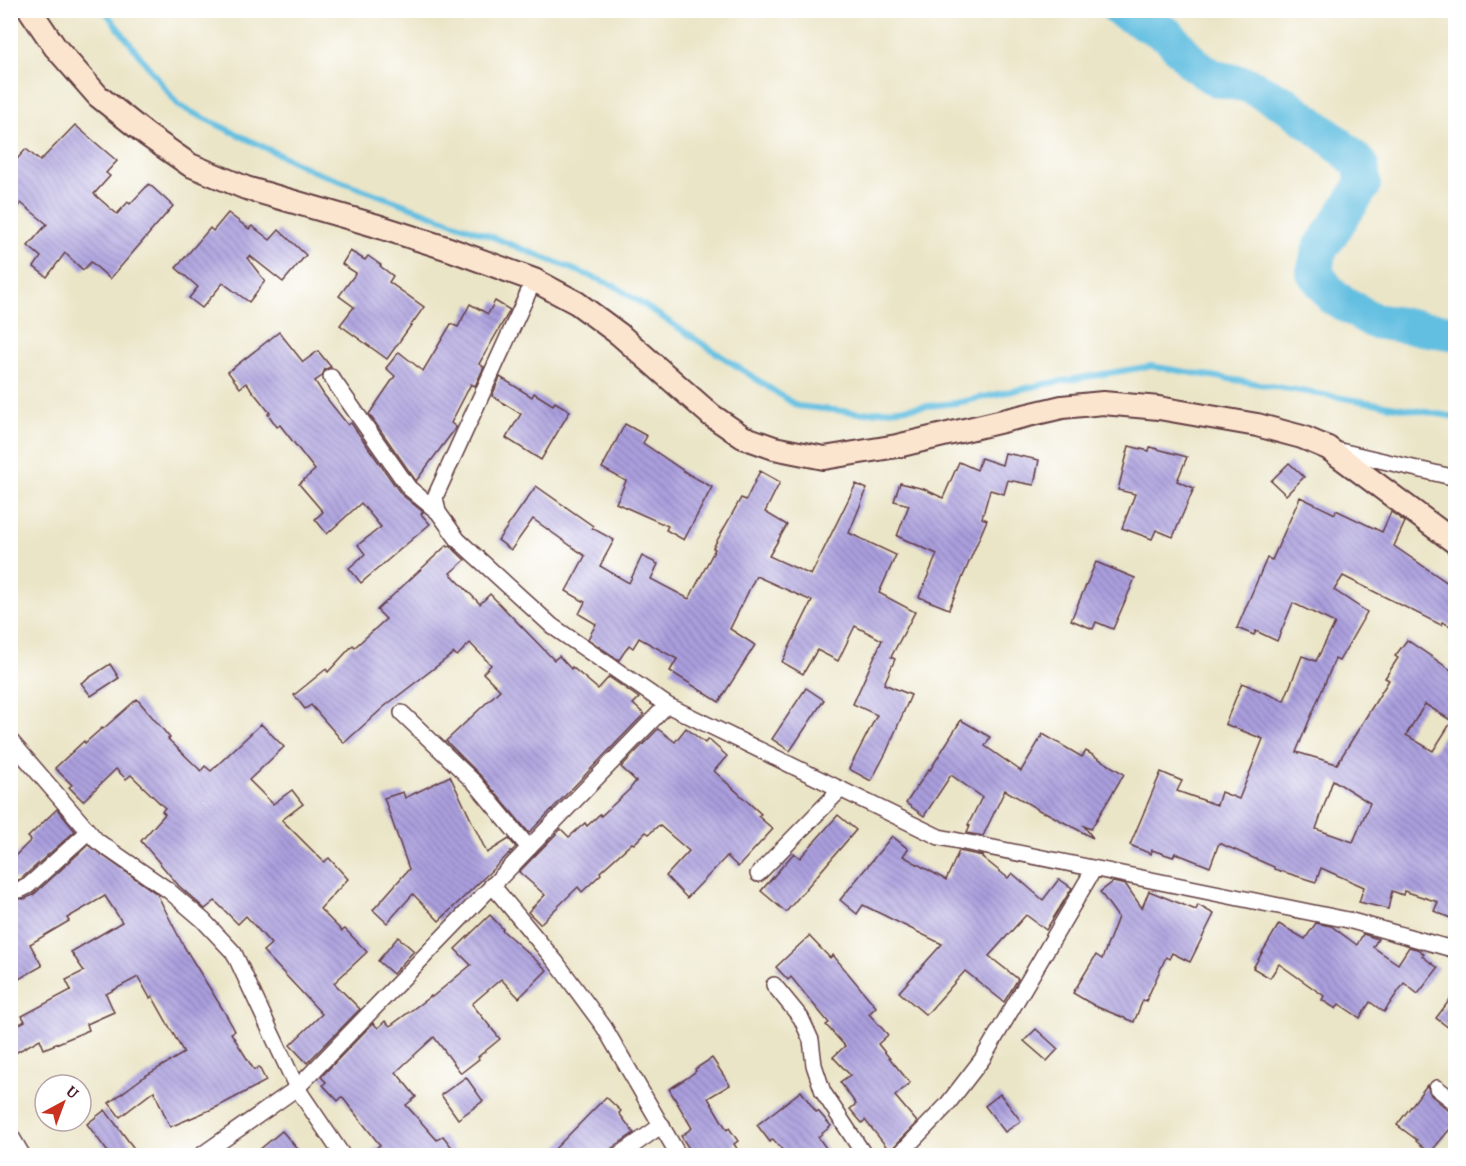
<svg xmlns="http://www.w3.org/2000/svg" width="1466" height="1166" viewBox="0 0 1466 1166" font-family="Alegreya,serif">
<style>
.lines{fill:none;stroke-linecap:round;stroke-linejoin:round}
.stream{stroke:#64bfe1;stroke-width:6}
.river{stroke:#64bfe1;stroke-width:36}
.building{fill:url(#building-back-hatch);fill-rule:evenodd}
.street-casing{stroke:#623d42;stroke-width:18}
.secondary-casing{stroke:#623d42;stroke-width:26}
.street{stroke:#fff;stroke-width:15}
.secondary{stroke:#fce5cf;stroke-width:22}
</style>
<defs>
<pattern id="building-back-hatch" width="6" height="6" patternUnits="userSpaceOnUse" patternTransform="scale(1.5)"><rect width="6" height="6" fill="#aa9fde"/><path d="M-1 5l2 2M0 0l6 6M5-1l2 2" fill="none" stroke="#8c81b4"/></pattern>
</defs>
<rect width="100%" height="100%" fill="#fff"/>
<filter id="ink" filterUnits="userSpaceOnUse"><feTurbulence type="fractalNoise" baseFrequency=".0167" numOctaves="2"/><feDisplacementMap in="SourceGraphic" scale="12" xChannelSelector="R" yChannelSelector="G"/><feConvolveMatrix kernelMatrix="1 2 1 2 8 2 1 2 1" color-interpolation-filters="sRGB"/></filter>
<filter id="wash" filterUnits="userSpaceOnUse"><feTurbulence type="fractalNoise" baseFrequency=".008" numOctaves="4" result="noise"/><feDisplacementMap in="SourceGraphic" scale="24" xChannelSelector="R" yChannelSelector="G"/><feGaussianBlur stdDeviation="1.35" result="paint"/><feColorMatrix in="noise" values="0 0 0 0 0 0 0 0 0 0 0 0 0 0 0 0 0 1.4 0 .05"/><feComposite in="paint" operator="in"/></filter>
<g filter="url(#wash)">
<rect width="100%" height="100%" fill="#ebe5c7"/>
<g class="lines">
<path class="stream" d="M104,10L179,106L313,171L490,236L615,286L797,406L860,413L956,403L1045,384L1151,366L1456,417"/>
<path class="river" d="M1120,10L1168,35L1194,64L1214,78L1248,85L1287,105L1336,142L1361,165L1363,185L1320,249L1314,272L1333,297L1374,321L1456,333"/>
</g>
<g id="blocks">
<g class="building">
<path d="M75,125L117,161L106,173L110,176L94,194L117,214L128,202L130,204L149,184L173,206L110,279L91,262L83,270L65,253L47,277L34,267L41,257L28,246L47,224L21,203L19,206L10,198V167L26,149L40,161Z"/>
<path d="M228,213L249,229L252,226L270,240L279,230L306,255L283,282L250,256L247,258L265,281L249,302L223,283L202,308L189,298L198,287L176,268L210,228L213,231Z"/>
<path d="M350,251L365,260L368,256L381,265L380,266L393,276L389,282L424,307L387,359L340,325L354,307L339,296L356,273L342,264Z"/>
<path d="M495,301L510,310L479,364L484,367L475,386L471,384L451,423L456,427L455,429L416,481L369,414L395,376L386,368L399,352L423,371L451,324L458,327L470,304L488,314Z"/>
<path d="M279,332L303,362L318,351L331,367L325,369L322,376L315,381L324,395L348,425L351,423L401,494L423,512L421,514L430,524L361,583L349,568L365,554L358,545L381,527L361,503L327,534L315,519L323,512L299,484L315,470L280,425L277,427L268,414L270,413L246,383L240,388L228,372Z"/>
<path d="M500,377L532,397L534,393L553,405L555,402L570,411L541,460L506,438L521,414L492,396Z"/>
<path d="M625,424L647,436L643,443L690,475L712,487L684,540L666,530L668,526L616,503L626,481L602,468Z"/>
<path d="M1129,446L1149,451L1150,447L1187,457L1177,481L1194,488L1173,537L1156,530L1152,539L1122,528L1135,494L1118,490Z"/>
<path d="M1005,453L1039,460L1034,485L1008,480L1004,494L990,490L982,518L987,520L949,609L919,597L937,554L897,536L909,505L894,501L900,483L924,489L943,498L959,462L977,470L981,458L1002,465Z"/>
<path d="M1289,463L1304,477L1286,495L1271,481Z"/>
<path d="M760,471L780,482L765,512L787,525L769,556L811,575L856,484L867,489L849,533L896,555L879,593L915,612L891,657L895,659L884,684L911,695L886,753L871,781L849,769L877,715L853,704L882,640L855,626L838,661L817,650L803,674L782,662L812,601L756,576L730,629L755,645L719,702L670,671L677,659L639,638L633,648L629,645L619,660L588,639L596,624L579,614L585,602L566,591L585,556L533,519L511,550L498,540L536,486L593,526L592,528L614,540L600,566L629,583L642,556L658,564L651,579L689,599L715,549L713,548L741,498L746,500Z"/>
<path d="M1300,497L1335,514L1336,510L1382,532L1391,512L1405,522L1394,546L1455,588V628L1442,622L1441,625L1343,576L1334,590L1367,612L1339,661L1335,659L1296,752L1337,764L1389,680L1385,678L1398,658L1395,656L1407,640L1455,673V920L1434,911L1438,902L1404,891L1403,895L1392,891L1388,909L1359,902L1364,887L1321,868L1316,882L1274,869V867L1219,843L1210,867L1175,853L1173,857L1152,850L1151,854L1130,845L1161,772L1182,781L1177,791L1217,805L1221,792L1239,799L1263,739L1225,724L1242,683L1284,701L1302,656L1316,661L1335,623L1293,603L1277,641L1256,631L1254,635L1237,628L1267,558L1272,560ZM1425,704L1452,721L1433,751L1406,735ZM1333,780L1370,803L1353,842L1316,829Z"/>
<path d="M447,545L448,547L450,546L465,560L450,573L480,604L490,594L554,660L559,656L571,669L572,667L598,689L609,677L639,698L633,704L644,714L529,833L482,777L446,741L500,690L483,673L491,665L470,643L457,656L454,653L385,706L344,743L311,705L305,709L294,695L326,669L328,672L353,645L355,647L386,619L377,610Z"/>
<path d="M1096,562L1135,578L1113,629L1096,622L1093,629L1071,620Z"/>
<path d="M110,664L119,678L91,696L81,683Z"/>
<path d="M806,688L824,700L790,751L772,739Z"/>
<path d="M137,699L170,738L168,739L201,771L205,766L211,771L261,724L284,747L249,780L273,804L292,790L303,804L282,820L324,862L329,858L348,879L320,909L342,931L345,929L367,952L334,983L360,1009L307,1063L290,1045L322,1014L263,951L271,944L246,916L238,924L215,901L205,909L179,886L141,841L165,814L162,811L165,808L131,775L126,779L116,769L83,801L69,787L72,785L55,768L84,741L85,743L102,728L103,729Z"/>
<path d="M961,720L990,737L985,746L1021,771L1043,734L1082,757L1086,751L1124,774L1091,829L1084,826L1093,838L1045,812L1044,813L1005,790L983,836L967,833L970,826L968,825L982,797L951,775L924,816L906,803L929,769L930,770Z"/>
<path d="M686,728L705,743L708,739L727,756L714,771L761,814L758,816L773,829L738,867L727,856L687,898L666,876L689,851L659,825L649,834L646,832L634,844L632,843L600,872L601,874L582,892L578,887L540,924L528,912L545,895L519,872L561,829L569,837L585,823L587,826L600,814L601,816L629,790L636,781L621,767L658,729L675,742Z"/>
<path d="M450,776L487,853L509,839L516,847L439,921L413,894L387,923L373,910L409,869L384,798L403,792L405,798Z"/>
<path d="M57,809L75,831L22,878L19,880L10,878V861L31,840L28,837Z"/>
<path d="M838,815L856,830L786,912L761,891L794,853L800,858Z"/>
<path d="M892,836L908,849L903,856L946,880L959,851L983,856L982,857L1008,878L1012,873L1043,900L1059,879L1072,888L1046,930L1026,915L989,956L1018,979L1004,1002L965,971L926,1015L899,992L942,944L863,905L857,914L840,900Z"/>
<path d="M88,845L157,894L183,945L225,1013L235,1031L231,1033L254,1070L259,1067L266,1081L217,1107L170,1127L154,1091L120,1117L109,1103L145,1076L184,1053L152,996L150,998L138,977L106,994L114,1012L87,1024L89,1030L44,1049L40,1039L10,1056V1030L25,1021L22,1016L71,990L66,980L84,971L71,952L122,922L105,896L67,918L69,921L30,944L42,966L10,984V898L24,899L33,895Z"/>
<path d="M1113,882L1126,885L1142,908L1149,891L1196,910L1198,905L1214,914L1190,962L1172,953L1169,959L1166,957L1146,1001L1143,1000L1134,1022L1095,1006L1073,993L1096,955L1102,959L1118,917L1100,892Z"/>
<path d="M490,915L503,929L502,930L547,970L519,998L501,979L472,1004L500,1039L478,1057L479,1059L461,1073L434,1037L396,1072L416,1097L406,1105L437,1140L443,1136L458,1155H367L380,1145L342,1097L338,1101L323,1085L326,1082L321,1077L373,1023L378,1028L385,1021L390,1026L431,996L432,997L471,965L455,949Z"/>
<path d="M1316,923L1331,926L1357,945L1363,934L1378,939L1373,947L1398,964L1409,947L1417,949L1424,954L1422,956L1438,968L1418,994L1404,983L1384,1012L1370,1002L1360,1018L1339,1004L1336,1009L1322,1000L1324,996L1279,964L1270,978L1253,968L1279,924L1305,939Z"/>
<path d="M809,936L830,958L833,955L876,1007L869,1014L888,1035L878,1044L910,1083L895,1096L917,1122L890,1151L865,1120L862,1123L850,1109L856,1104L840,1082L850,1075L833,1057L845,1046L826,1025L829,1023L791,977L788,980L776,967Z"/>
<path d="M398,937L414,951L393,974L378,961Z"/>
<path d="M1455,993V1020L1449,1028L1436,1018Z"/>
<path d="M1036,1029L1058,1049L1047,1061L1024,1041Z"/>
<path d="M712,1058L730,1085L708,1098L727,1130L729,1128L738,1141L734,1144L741,1155H693L681,1136L692,1128L669,1089L687,1078L696,1071L695,1069Z"/>
<path d="M466,1077L483,1101L458,1119L441,1095Z"/>
<path d="M1427,1085L1431,1095L1455,1116V1123L1430,1153L1416,1141L1417,1140L1397,1125Z"/>
<path d="M801,1091L816,1112L818,1111L831,1126L818,1137L831,1155H787L773,1139L770,1142L757,1125Z"/>
<path d="M1000,1094L1021,1121L1005,1132L985,1106Z"/>
<path d="M606,1097L621,1111L619,1113L634,1133L612,1148L608,1155H549Z"/>
<path d="M105,1110L139,1155H110L87,1124Z"/>
<path d="M282,1131L303,1155H253Z"/>
</g>
</g>
</g>
<g filter="url(#ink)">
<use href="#blocks" fill-opacity="0" stroke="#623d42" stroke-width="1.5"/>
<g class="lines">
<defs>
<g id="street">
<path d="M534,280L435,497L438,512L458,540L552,626L667,705L939,837L1348,920L1456,950"/>
<path d="M331,377L409,488L438,512"/>
<path d="M1336,450L1456,478"/>
<path d="M402,713L475,783L529,848"/>
<path d="M10,740L97,841L168,890L203,920L234,953L297,1088L343,1156"/>
<path d="M758,874L841,789"/>
<path d="M492,885L556,962L604,1027L679,1156"/>
<path d="M10,888L20,890L28,886L88,832"/>
<path d="M774,985L801,1018L811,1040L814,1065L823,1092L865,1156"/>
<path d="M1437,1088L1456,1103"/>
<path d="M10,1134L23,1156"/>
<path d="M200,1156L297,1088L667,705"/>
<path d="M618,1156L662,1125"/>
<path d="M898,1156L946,1106L983,1058L1094,869"/>
</g>
<path id="secondary" d="M30,10L55,47L98,96L147,135L190,165L246,188L374,225L449,249L534,280L577,303L619,334L711,415L743,437L774,448L824,458L897,446L1062,407L1103,403L1159,408L1257,425L1302,437L1328,448L1456,543"/>
</defs>
<use href="#street" class="street-casing"/>
<use href="#secondary" class="secondary-casing"/>
<use href="#street" class="street"/>
<use href="#secondary" class="secondary"/>
</g>
</g>
<rect width="1466" height="1166" fill="none" stroke="#fff" stroke-width="36"/>
<g transform="translate(63 1103) rotate(41)"><circle r="28" fill="#ffffff" stroke="#b7a5aa" stroke-width="1.5"/>
<path d="M0-4.5L10 22L0 15L-10 22Z" fill="#c8321e"/>
<text y="-9" font-size="16" font-weight="bold" text-anchor="middle" fill="#4a1f2b">U</text>
</g>
</svg>
